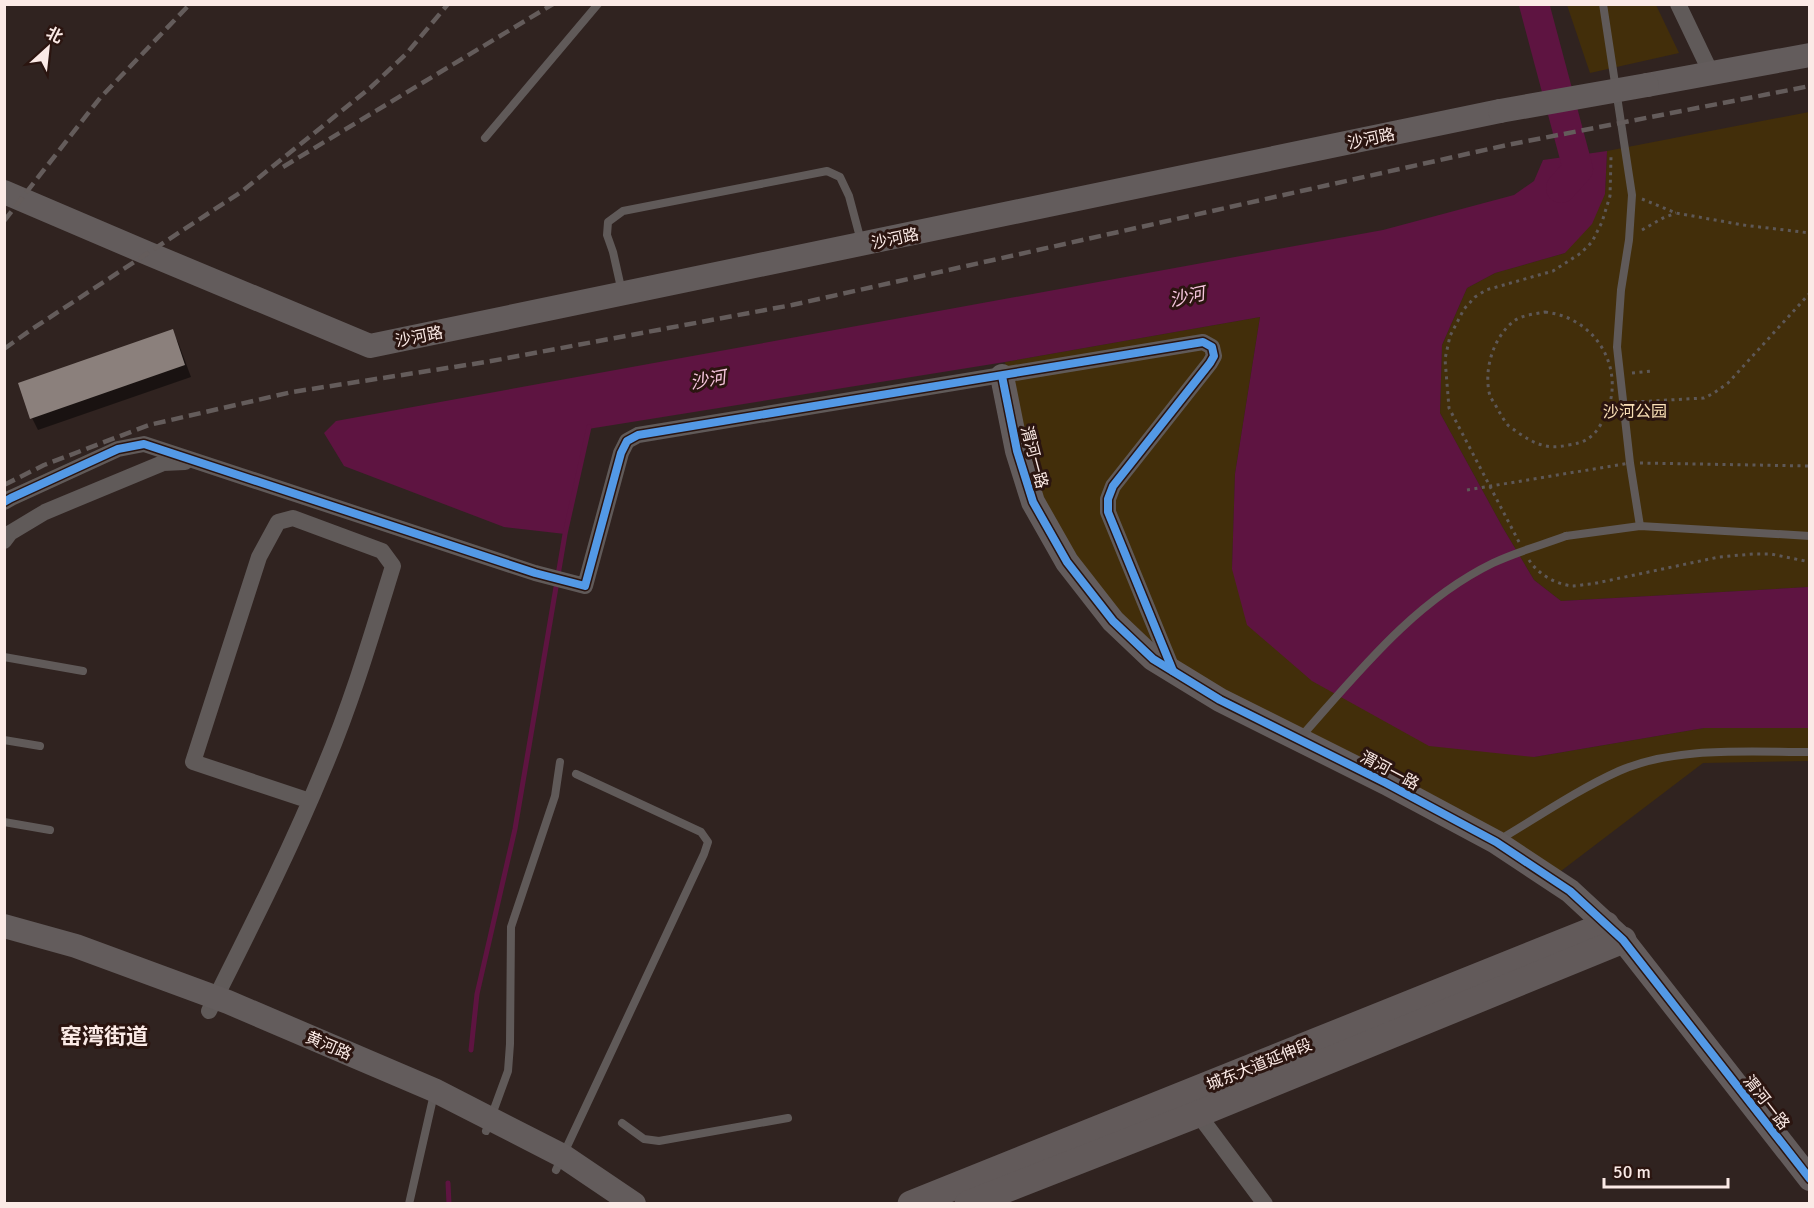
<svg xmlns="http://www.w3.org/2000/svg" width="1814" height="1208" viewBox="0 0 1814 1208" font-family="Signika,'Noto Sans SC',sans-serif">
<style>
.green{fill:#422e0a}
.water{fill:#5e1441}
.shadow{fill:#0007}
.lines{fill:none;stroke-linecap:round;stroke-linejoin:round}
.stream{stroke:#5e1441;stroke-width:5}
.river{stroke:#5e1441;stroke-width:30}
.building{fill:#8b807c}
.path{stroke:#5e5857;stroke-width:3;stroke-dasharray:3 4.5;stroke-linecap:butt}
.lane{stroke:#605a59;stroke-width:8}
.street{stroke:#605a59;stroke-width:16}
.secondary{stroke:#635c5c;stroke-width:24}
.primary{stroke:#625a5a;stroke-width:27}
.rail{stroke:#645c5b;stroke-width:4.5;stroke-dasharray:12 6;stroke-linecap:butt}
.path-bridge{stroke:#5e5857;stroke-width:3;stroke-dasharray:3 4.5;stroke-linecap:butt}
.lane-bridge{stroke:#605a59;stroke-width:8}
.secondary-bridge{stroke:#635c5c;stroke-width:24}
.cycleway-casing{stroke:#2b1510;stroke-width:11}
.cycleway{stroke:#5399e6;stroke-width:8}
.labels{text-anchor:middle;stroke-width:6;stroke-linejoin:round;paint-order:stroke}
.street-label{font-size:16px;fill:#fbeae6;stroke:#2b1510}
.park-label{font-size:16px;fill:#fae0b7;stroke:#2b1510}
.water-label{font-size:18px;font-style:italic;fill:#f6c6dd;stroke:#2b1510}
.district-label{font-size:22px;font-weight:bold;fill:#fbeae6;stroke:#2b1510}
</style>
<rect width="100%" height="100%" fill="#302320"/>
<g class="green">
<path d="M1567,5H1656L1679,53L1590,73Z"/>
<path d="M1809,112V587L1561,601L1534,580L1503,528L1440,413L1442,345L1467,288L1495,273L1565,253L1605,194L1607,151Z"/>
<path d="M1260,317L1235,474L1232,569L1534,757L1704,728H1809V761L1703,763L1557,874L1179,665L1119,618L1049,516L1024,451L1005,362Z"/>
</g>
<path class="water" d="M1607,151L1605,194L1592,224L1565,253L1495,273L1467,288L1442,345L1440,413L1503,528L1534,580L1561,601L1809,587V728H1704L1534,757L1429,746L1312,681L1247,625L1232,569L1235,474L1260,317L1005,362L588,429L565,534L504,527L344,466L324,433L336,421L1383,230L1514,195L1534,181L1543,160Z"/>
<path class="shadow" d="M172,331L178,342L191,377L38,430L32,418Z"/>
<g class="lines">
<g class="stream">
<path d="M471,1050L477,994L515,829L565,534L589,427"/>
<path d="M448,1183L449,1204"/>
</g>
<path class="river" d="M1534,4L1578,169L1561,188"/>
</g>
<path class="building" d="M173,329L185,365L30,419L18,383Z"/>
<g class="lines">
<g class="path">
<path d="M1642,199L1676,213L1743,225L1810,233"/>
<path d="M1642,230L1663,218L1676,213"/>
<path d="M1545,312C1600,318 1630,376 1601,424C1593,438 1584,443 1568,445C1547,450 1535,444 1517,432C1514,429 1509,427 1507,424C1503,419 1500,413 1497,408C1495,404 1492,400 1490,396C1483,371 1493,337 1514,321C1522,315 1535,314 1545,312Z"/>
<path d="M1632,373L1652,371"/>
<path d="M1634,402L1704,398L1714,393L1728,383L1810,293"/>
<path d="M1640,463L1810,466"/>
<path d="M1519,542L1449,408L1445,359L1450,336L1464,309L1475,297L1486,290L1553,271L1581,253L1592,242L1602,222L1610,196L1611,157"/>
<path d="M1529,560C1538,574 1555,584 1572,586C1578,586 1585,584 1592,584L1719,557L1753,554H1771L1810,562"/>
</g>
<g class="lane">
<path d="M1603,4L1632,195L1629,240L1621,290L1617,347L1630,463L1640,526"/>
<path d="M485,138L598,4"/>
<path d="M622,292L613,252L607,235L608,222L623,211L827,171L840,177L849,196L861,241"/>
<path d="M1566,536L1640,526L1810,536"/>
<path d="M4,657L83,671"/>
<path d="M4,740L40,746"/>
<path d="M4,822L50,830"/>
<path d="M1499,840C1538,817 1577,790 1619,771C1676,746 1748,752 1810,752"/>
<path d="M622,1123L644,1139L659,1141L788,1118"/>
<path d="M486,1131L508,1071L510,1044L511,927L555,796L560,762"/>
<path d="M556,1170L704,854L708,842L701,832L576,774"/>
<path d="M409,1204L434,1094"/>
</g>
<g class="street">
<path d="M1678,4L1711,73"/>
<path d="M4,502L11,498L118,449L144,444L535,573L585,586L621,453L627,441L638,435L1203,342L1212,347L1214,356L1210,363L1113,486L1108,499V512L1173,671"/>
<path d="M4,541L10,533L45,512L163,463L185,462"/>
<path d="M209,1011C249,931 290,851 324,768C352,702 372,634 393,566L382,551L293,518L278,522L259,557L193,762L310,801"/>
<path d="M1198,1114L1265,1204"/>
</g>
<g class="secondary">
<path d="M1647,85L1810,55"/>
<path d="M4,192L147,253L370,346L1500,111"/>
<path d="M1002,376L1017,451L1033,502L1067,562L1113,621L1153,659L1220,700L1386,783L1496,842L1570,891L1623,940L1810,1179"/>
<path d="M4,926L76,946L228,1002L434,1090L563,1156L634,1204"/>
</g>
<g class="primary">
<path d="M911,1204L1606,925"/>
<path d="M968,1204L1198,1114L1623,940"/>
</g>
<g class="rail">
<path d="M283,167L553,4"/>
<path d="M4,221L100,98L190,4"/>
<path d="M4,349L32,329L241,192L370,88L407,53L448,4"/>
<path d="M4,485L44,465L149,425L292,392L486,362L792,305L1507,145L1810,86"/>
</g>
<path class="path-bridge" d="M1467,490L1630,463"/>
<path class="lane-bridge" d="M1299,739C1357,674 1413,602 1493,563C1516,552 1542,545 1566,536"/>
<path class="secondary-bridge" d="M1500,111L1647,85"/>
<defs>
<g id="cycleway">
<path d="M1002,376L1017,451L1033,502L1067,562L1113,621L1153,659L1220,700L1386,783L1496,842L1570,891L1623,940L1810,1179"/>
<path d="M4,502L11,498L118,449L144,444L535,573L585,586L621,453L627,441L638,435L1203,342L1212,347L1214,356L1210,363L1113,486L1108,499V512L1173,671"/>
</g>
</defs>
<use href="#cycleway" class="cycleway-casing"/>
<use href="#cycleway" class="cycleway"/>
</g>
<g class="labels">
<g class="street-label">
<text transform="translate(1371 138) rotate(-12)" y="6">沙河路</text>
<text transform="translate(895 238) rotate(-12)" y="6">沙河路</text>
<text transform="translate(419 336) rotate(-11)" y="6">沙河路</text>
<text transform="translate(1035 457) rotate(75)" y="6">渭河一路</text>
<text transform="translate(1390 770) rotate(28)" y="6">渭河一路</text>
<text transform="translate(329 1045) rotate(23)" y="6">黄河路</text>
<text transform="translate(1259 1064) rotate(-22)" y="6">城东大道延伸段</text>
<text transform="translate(1767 1102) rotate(52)" y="6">渭河一路</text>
</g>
<g class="park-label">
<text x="1635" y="417">沙河公园</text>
</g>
<g class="water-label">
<text transform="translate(1187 297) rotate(-12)" y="6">沙河</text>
<text transform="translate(708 380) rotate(-10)" y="6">沙河</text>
</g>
<g class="district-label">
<text x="104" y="1044">窑湾街道</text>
</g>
</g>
<rect width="1814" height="1208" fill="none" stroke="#fbeae6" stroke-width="12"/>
<g transform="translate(48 48) rotate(27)" stroke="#2b1510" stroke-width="4.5" paint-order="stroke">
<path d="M0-4.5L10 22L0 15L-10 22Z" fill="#fbeae6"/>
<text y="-9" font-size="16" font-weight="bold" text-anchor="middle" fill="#fbeae6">北</text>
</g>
<path d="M1604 1178v9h124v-9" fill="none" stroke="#fbeae6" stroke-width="3"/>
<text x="1613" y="1178" font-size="18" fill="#fbeae6" stroke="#2b1510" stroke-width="4.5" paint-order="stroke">50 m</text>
</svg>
